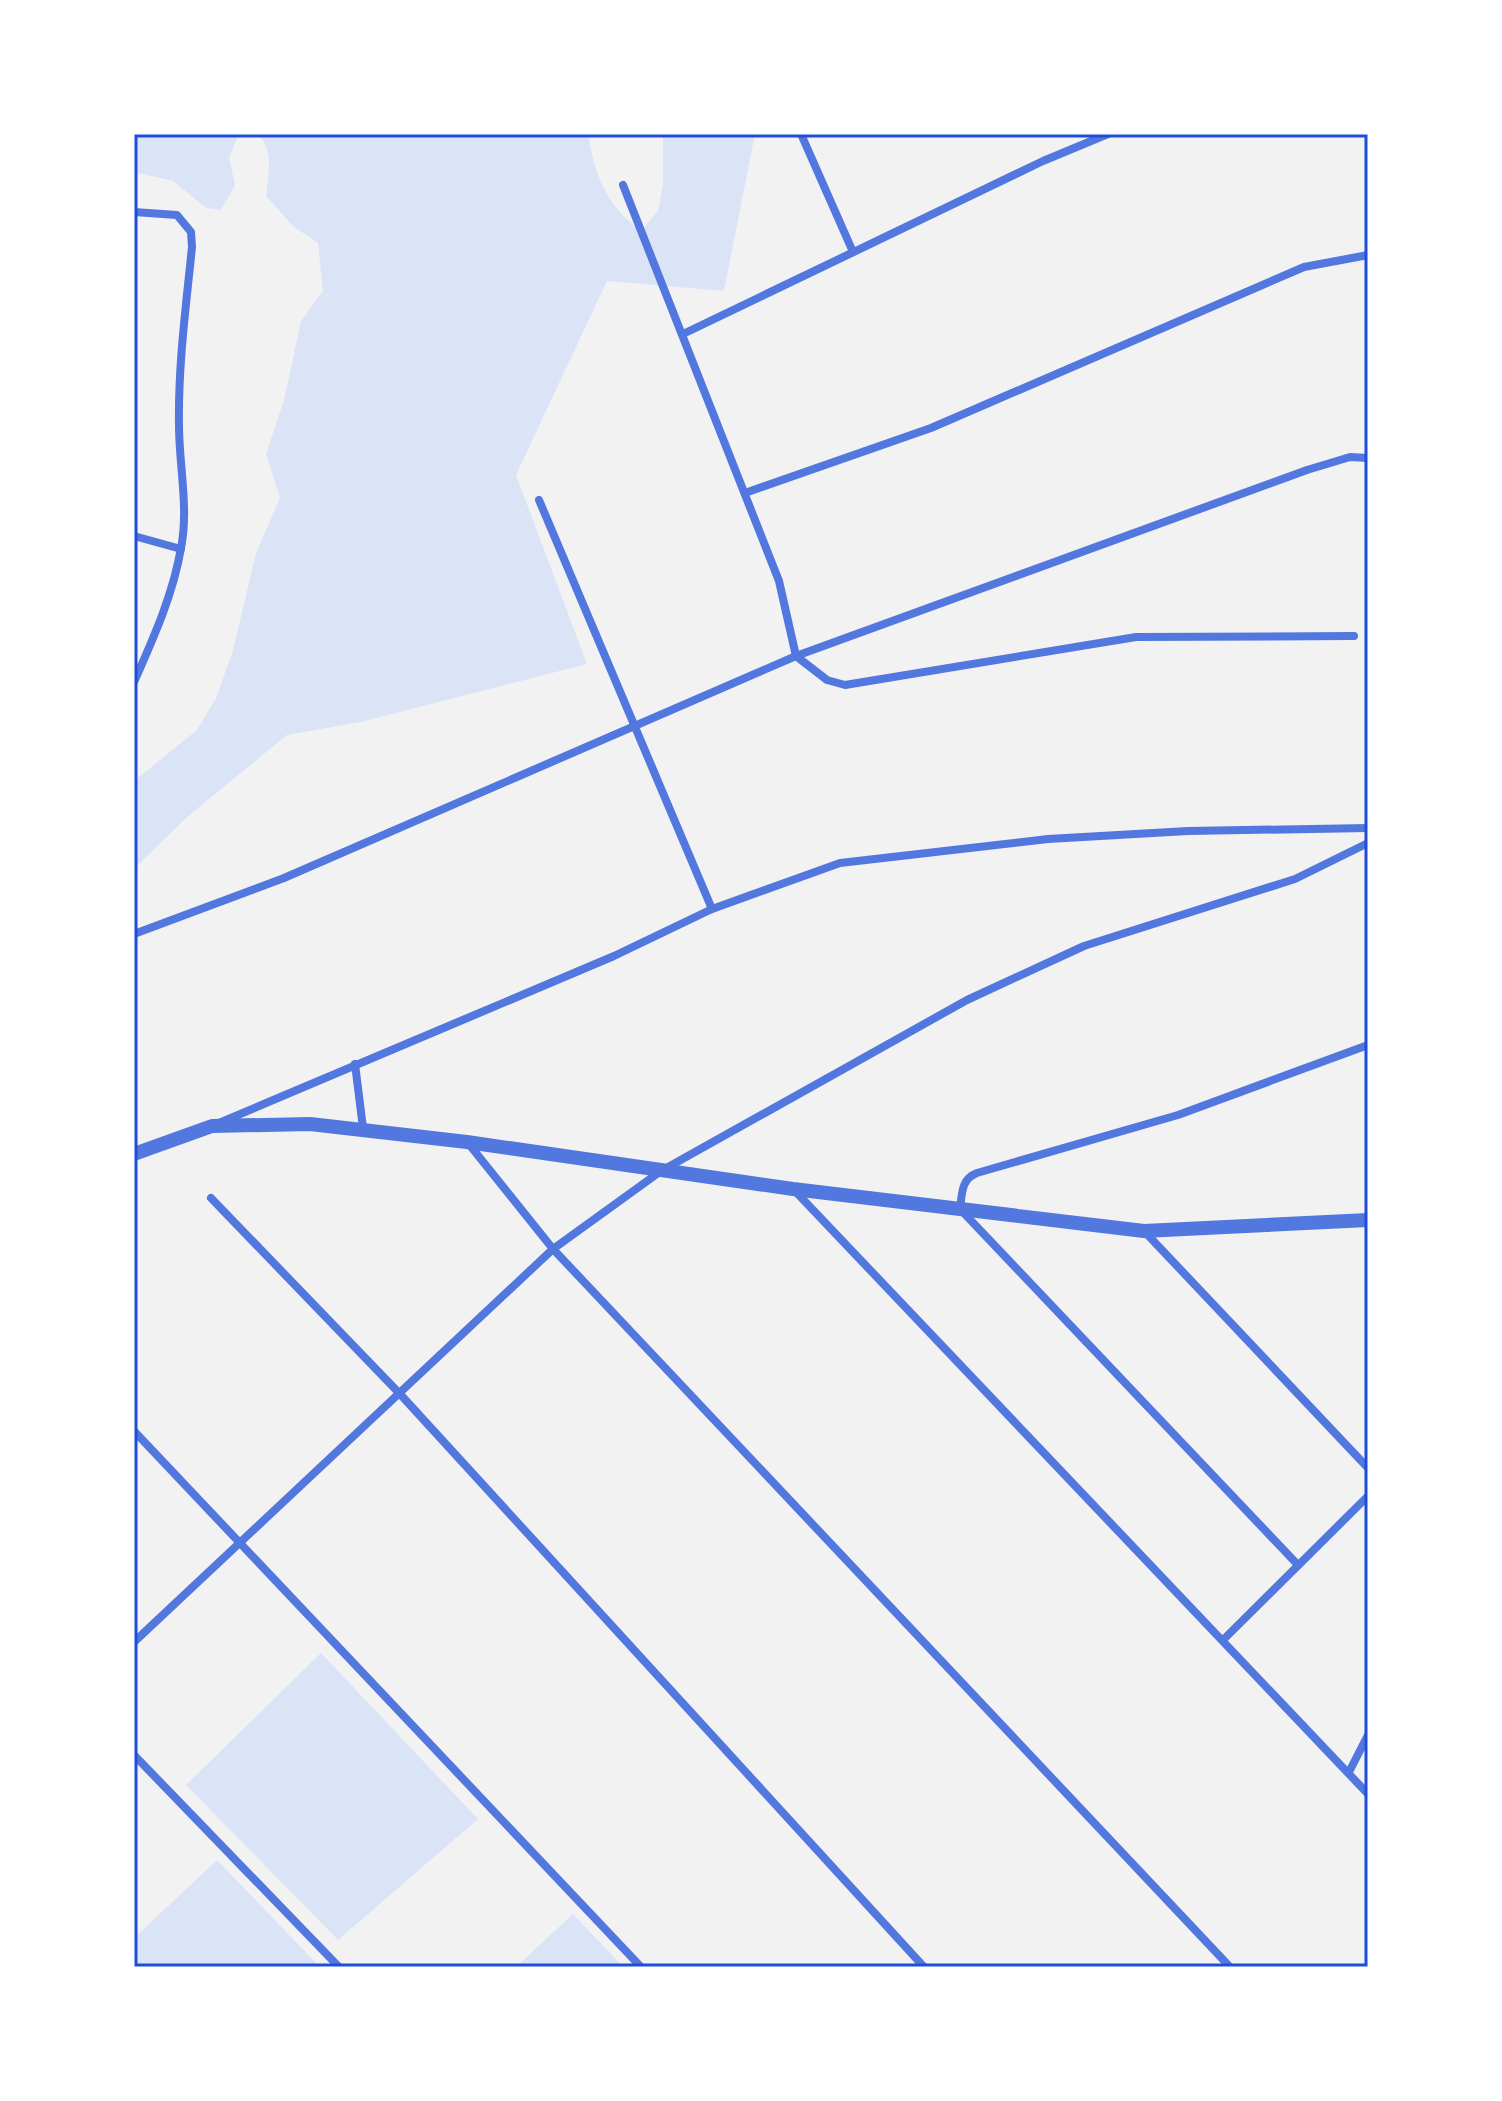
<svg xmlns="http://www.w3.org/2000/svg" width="1502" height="2101" viewBox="0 0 1502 2101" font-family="Poppins,sans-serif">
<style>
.green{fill:#dbe4f7}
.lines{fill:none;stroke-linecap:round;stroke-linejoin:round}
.minor{stroke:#5277de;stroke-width:8}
.tertiary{stroke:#5277de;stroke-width:14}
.neatline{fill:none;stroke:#1d4ed8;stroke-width:3}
</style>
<rect width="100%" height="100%" fill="#f2f2f2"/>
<g class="green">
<path d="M134,134H239L229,158L235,185L221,210L206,208L173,181L134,172Z"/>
<path d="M257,134H588C595,176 606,205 641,231L658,211L663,184V134H755L724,291L607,281L516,475L587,664L361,722L287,735L187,817L134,869V781L197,730L216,698L233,650L256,553L280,498L266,454L284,400L301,321L323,291L318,243L294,227L266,196C268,175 275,149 257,134Z"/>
<path d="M321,1653L478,1819L338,1940L186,1785Z"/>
<path d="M217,1860L320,1967H134V1938Z"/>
<path d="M573,1914L623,1967H516Z"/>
</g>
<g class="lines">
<g class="minor">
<path d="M801,134L853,252"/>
<path d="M623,185L779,581L796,656"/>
<path d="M134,212L177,215L191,232L192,247C186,306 178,366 179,425C179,466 189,508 181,548C173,595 153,639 134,682"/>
<path d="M683,334L1043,161L1108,134"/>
<path d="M745,493L931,428L1304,267L1368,255"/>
<path d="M539,500L712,909"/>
<path d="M134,536L181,549"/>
<path d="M796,656L827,680L845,685L1136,637L1354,636"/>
<path d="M134,934L284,878L796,656L1307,470L1350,457L1368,458"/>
<path d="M355,1064L363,1128"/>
<path d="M219,1123L614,956L712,909L840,863L1048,839L1188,831L1368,828"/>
<path d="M468,1143L553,1249L1230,1967"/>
<path d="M795,1191L1368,1794"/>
<path d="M211,1198L400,1394L924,1967"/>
<path d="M1144,1231L1368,1468"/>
<path d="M134,1431L641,1967"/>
<path d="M1298,1565L960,1209C962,1194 961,1179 977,1173L1178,1115L1368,1045"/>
<path d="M1223,1640L1368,1496"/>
<path d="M134,1642L553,1249L661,1171L967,1000L1084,946L1295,879L1368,843"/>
<path d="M134,1755L339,1967"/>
<path d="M1349,1772L1368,1735"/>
</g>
<path class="tertiary" d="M134,1154L212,1126L310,1124L467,1142L793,1189L1144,1231L1368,1220"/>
</g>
<rect width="1502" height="2101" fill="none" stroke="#ffffff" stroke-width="272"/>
<rect x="136" y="136" width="1230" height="1829" class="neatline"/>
</svg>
